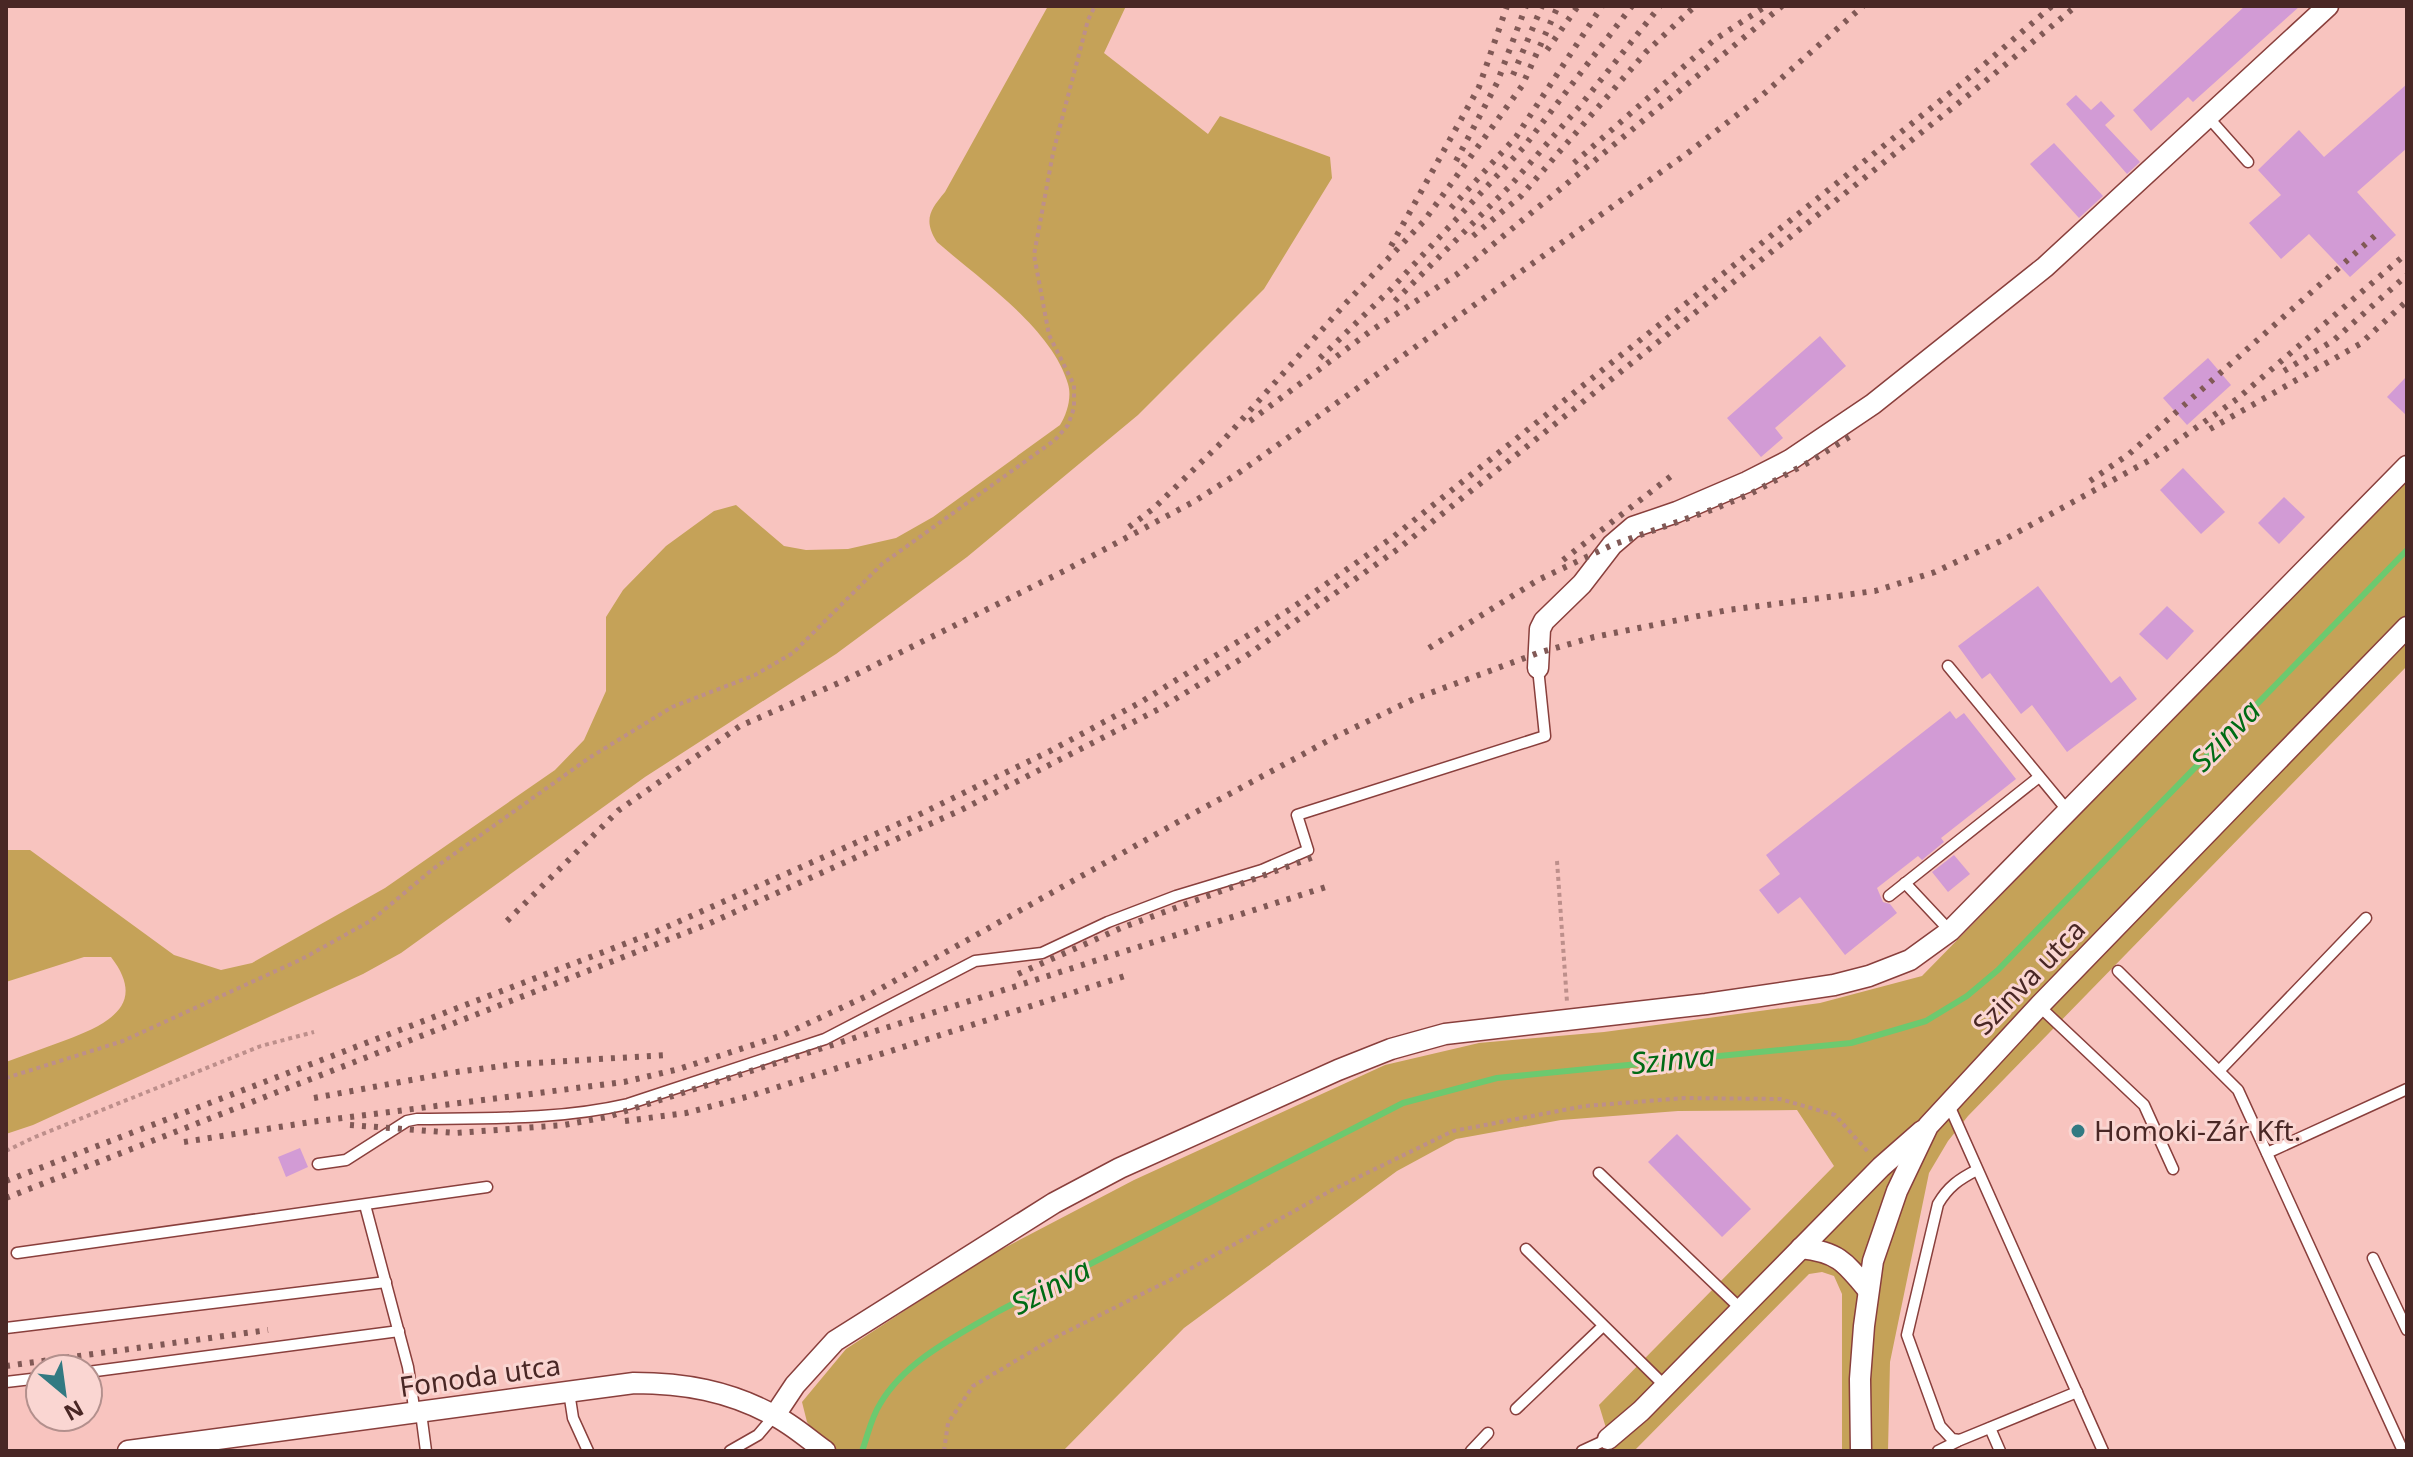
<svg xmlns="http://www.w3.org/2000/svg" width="2413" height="1457" viewBox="0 0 2413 1457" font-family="'Noto Sans',sans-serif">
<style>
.green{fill:#c5a258}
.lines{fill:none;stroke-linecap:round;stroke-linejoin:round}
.stream{stroke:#6cc96f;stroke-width:6}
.building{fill:#d29bd5}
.lane-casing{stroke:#893f3c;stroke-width:13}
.street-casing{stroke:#893f3c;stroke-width:23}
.path{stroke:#bd8f8b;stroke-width:4;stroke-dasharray:4 4;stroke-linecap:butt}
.lane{stroke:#fff;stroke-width:10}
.street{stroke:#fff;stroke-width:20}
.rail{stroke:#815956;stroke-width:6;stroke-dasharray:4 8;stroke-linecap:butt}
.poi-dot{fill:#327a82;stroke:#fad6d2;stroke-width:3}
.labels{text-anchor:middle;stroke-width:6;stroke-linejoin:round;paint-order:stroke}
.street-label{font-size:28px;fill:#492725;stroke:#fad6d2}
.poi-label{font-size:28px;fill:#492725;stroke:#fad6d2;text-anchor:start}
.water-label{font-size:30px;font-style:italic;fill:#006b15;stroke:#fad6d2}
</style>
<rect width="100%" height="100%" fill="#f8c4bf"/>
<g class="green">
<path d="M1048,6H1126L1104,53L1208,134L1220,116L1330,157L1332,178L1264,289L1138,415L967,557L836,654L645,777L401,953L363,974L33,1125L6,1134V1062C26,1055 46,1047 66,1040C108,1024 148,1005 111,957H84L6,982V850H30L174,955L221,970L252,963L385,888L555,770L584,740L606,691V617L623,590L666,546L714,511L736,505L784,546L806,550L848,549L896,538L933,517L1060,425C1067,414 1072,397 1068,384C1052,328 979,279 937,242C923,220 930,210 945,192Z"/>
<path d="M2407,480V666L1968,1116L1948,1141L1929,1173L1890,1362L1888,1451H1842V1294L1834,1276L1822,1272L1809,1274L1634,1451H1613L1599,1405L1834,1166L1797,1110L1678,1111L1561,1120L1456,1139L1397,1171L1184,1328L1063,1451H829L807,1422L802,1402L846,1349L985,1258L1134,1180L1385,1065L1479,1043L1604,1032L1820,1003L1922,976Z"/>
</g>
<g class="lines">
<path class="stream" d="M862,1451C868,1435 871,1418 880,1404C905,1361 958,1335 999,1311L1403,1103L1497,1078L1851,1043L1926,1021L1967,996L1998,970L2407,550"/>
</g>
<g class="building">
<path d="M2245,6H2300L2193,102L2188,97L2151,131L2133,110Z"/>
<path d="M2407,84V148L2357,192L2396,235L2350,277L2309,234L2281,259L2249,223L2281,195L2258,170L2299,130L2324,157Z"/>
<path d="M2076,95L2091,110L2101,101L2115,116L2105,125L2140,162L2127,174L2066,104Z"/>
<path d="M2054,143L2103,196L2079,218L2030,164Z"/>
<path d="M1820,336L1846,366L1775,428L1783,438L1761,457L1727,418Z"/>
<path d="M2208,358L2231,385L2187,425L2163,398Z"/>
<path d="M2407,376V416L2387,397Z"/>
<path d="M2183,468L2225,512L2201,534L2160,490Z"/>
<path d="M2284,497L2305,517L2279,544L2258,523Z"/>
<path d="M2038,586L2111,683L2120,676L2137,699L2067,752L2032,705L2021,714L1990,673L1982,679L1958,646Z"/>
<path d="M2167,606L2194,631L2167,660L2139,634Z"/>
<path d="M1950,711L1956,719L1964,713L2016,779L1941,838L1944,842L1922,860L1918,856L1877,888L1883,902L1890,904L1897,913L1845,955L1800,897L1778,914L1759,890L1780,874L1766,855Z"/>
<path d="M1954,855L1970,874L1948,892L1932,872Z"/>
<path d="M1677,1134L1751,1209L1722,1237L1648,1162Z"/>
<path d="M300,1148L308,1167L286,1177L278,1157Z"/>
</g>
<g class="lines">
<defs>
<g id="lane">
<path d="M2208,117L2248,162"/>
<path d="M1948,666L2068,811"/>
<path d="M1905,883L1950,931"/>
<path d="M1889,896L2039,777"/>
<path d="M2118,971L2238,1090L2403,1451"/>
<path d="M2039,1006L2144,1105L2173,1169"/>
<path d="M2220,1070L2366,918"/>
<path d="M1948,1103L2103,1451"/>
<path d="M2267,1153L2407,1089"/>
<path d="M318,1164L346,1160L407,1121L417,1119C487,1118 559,1120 628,1104L825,1039L975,961L1042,953L1108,922L1176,896L1262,870L1308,850L1297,815L1545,736L1538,668"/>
<path d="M1977,1170C1959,1179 1948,1187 1938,1204L1907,1335L1940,1426L1952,1439L1960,1440L2077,1392"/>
<path d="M1599,1173L1741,1309"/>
<path d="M365,1205L408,1367L415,1414"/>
<path d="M1526,1249L1665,1386"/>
<path d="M17,1253L487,1187"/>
<path d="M2373,1258L2407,1330"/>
<path d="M6,1328L386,1282"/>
<path d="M88,1372L399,1331"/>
<path d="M6,1382L40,1378"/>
<path d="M569,1392L573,1418L588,1451"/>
<path d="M1516,1409L1603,1326"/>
<path d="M421,1413L426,1451"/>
<path d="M1990,1428L2000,1451"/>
<path d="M730,1451L758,1435L775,1415"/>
<path d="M1471,1451L1488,1433"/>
<path d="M1582,1451L1608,1439"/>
<path d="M1938,1451L1958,1441"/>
</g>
<g id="street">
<path d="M1538,668L1540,629L1544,621L1582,584L1612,545L1633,527L1677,512L1747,482L1790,460L1873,404L2045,267L2328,6"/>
<path d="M1801,1248C1838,1252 1845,1262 1868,1290"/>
<path d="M775,1415L795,1385L835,1341L1054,1203L1120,1168L1338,1070L1391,1049L1445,1034L1706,1004L1834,985L1869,976L1910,960L1950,931L2407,466"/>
<path d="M1608,1439L1641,1411L1881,1167L1922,1131"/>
<path d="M128,1451L634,1383C684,1383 729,1391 773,1415C792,1424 808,1439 825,1451"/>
<path d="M1861,1451L1860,1379L1864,1326L1873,1261L1897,1191L1928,1126L2039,1006L2407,627"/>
</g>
</defs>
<use href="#lane" class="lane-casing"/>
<use href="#street" class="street-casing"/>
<g class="path">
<path d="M1557,861L1567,1002"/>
<path d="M6,1078L123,1041L302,959L372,920L433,869L589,758L672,707L755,675L793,653L882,564L1055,440L1068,425L1074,408V385L1049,335L1034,255L1053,153L1088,20L1095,6"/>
<path d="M6,1151L35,1137L261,1046L314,1032"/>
<path d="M944,1451L948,1423L973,1386L1056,1337L1170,1280L1332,1190L1453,1131L1585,1106L1685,1098L1780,1099L1835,1115L1869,1153"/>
</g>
<use href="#lane" class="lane"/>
<use href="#street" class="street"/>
<g class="rail">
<path d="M1547,50L1578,6"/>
<path d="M1513,75L1542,6"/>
<path d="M1456,161L1497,83L1526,6"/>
<path d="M1574,163L1714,40L1766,6"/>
<path d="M1451,208L1516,137L1602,6"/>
<path d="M1473,236L1521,196L1646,52L1695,6"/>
<path d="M1391,246L1479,87L1507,6"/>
<path d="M1395,301L1510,186L1580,106L1660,6"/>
<path d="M1320,358L1389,291L1523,148L1632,6"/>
<path d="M2284,371L2334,340L2407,275"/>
<path d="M1250,421L1372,330L1456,275L1782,6"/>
<path d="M2210,429L2360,344L2407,301"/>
<path d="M2090,481L2129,454L2378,233"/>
<path d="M1129,527L1154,508L1221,443L1345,304L1424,221L1522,86L1558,6"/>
<path d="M1563,560L1675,473"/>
<path d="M1429,648L1538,580L1612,545L1714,509L1752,493L1811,461L1854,434"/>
<path d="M507,921L619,810L740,726L843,681L1064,571L1195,501L1237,474L1689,152L1759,98L1863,6"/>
<path d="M1018,974L1121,928L1319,855"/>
<path d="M314,1098L449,1073L517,1064L667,1055"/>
<path d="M625,1121L686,1113L750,1096L1131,974"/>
<path d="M350,1125L456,1133L564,1125L607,1117L1329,886"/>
<path d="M184,1142L311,1122L624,1082L679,1069L783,1035L871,994L1185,818L1333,738L1414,699L1538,653L1594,637L1728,610L1875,591L1935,572L2005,539L2150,460L2237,399L2407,253"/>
<path d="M6,1181L653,933L916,816L1050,751L1141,702L1292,608L1393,537L1965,81L2052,6"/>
<path d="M6,1198L708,924L961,810L1159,709L1246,656L1398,549L1976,89L2076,6"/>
<path d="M6,1366L268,1330"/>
</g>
</g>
<circle class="poi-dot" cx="2078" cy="1131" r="8"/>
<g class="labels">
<g class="street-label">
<text transform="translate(2029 977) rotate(-46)" y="10">Szinva utca</text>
<text transform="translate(480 1376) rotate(-8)" y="10">Fonoda utca</text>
</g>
<g class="poi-label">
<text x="2094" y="1141">Homoki-Zár Kft.</text>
</g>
<g class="water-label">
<text transform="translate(2226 736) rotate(-46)" y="10">Szinva</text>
<text transform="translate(1673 1060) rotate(-6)" y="10">Szinva</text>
<text transform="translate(1051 1287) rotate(-28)" y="10">Szinva</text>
</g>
</g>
<rect width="2413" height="1457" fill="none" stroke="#492725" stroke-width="16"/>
<g transform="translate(64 1393) rotate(151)"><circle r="38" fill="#fad6d2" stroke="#b3908d" stroke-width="2"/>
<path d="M0-6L14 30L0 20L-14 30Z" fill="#327a82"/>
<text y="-12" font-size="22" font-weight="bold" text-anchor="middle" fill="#492725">N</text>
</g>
</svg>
